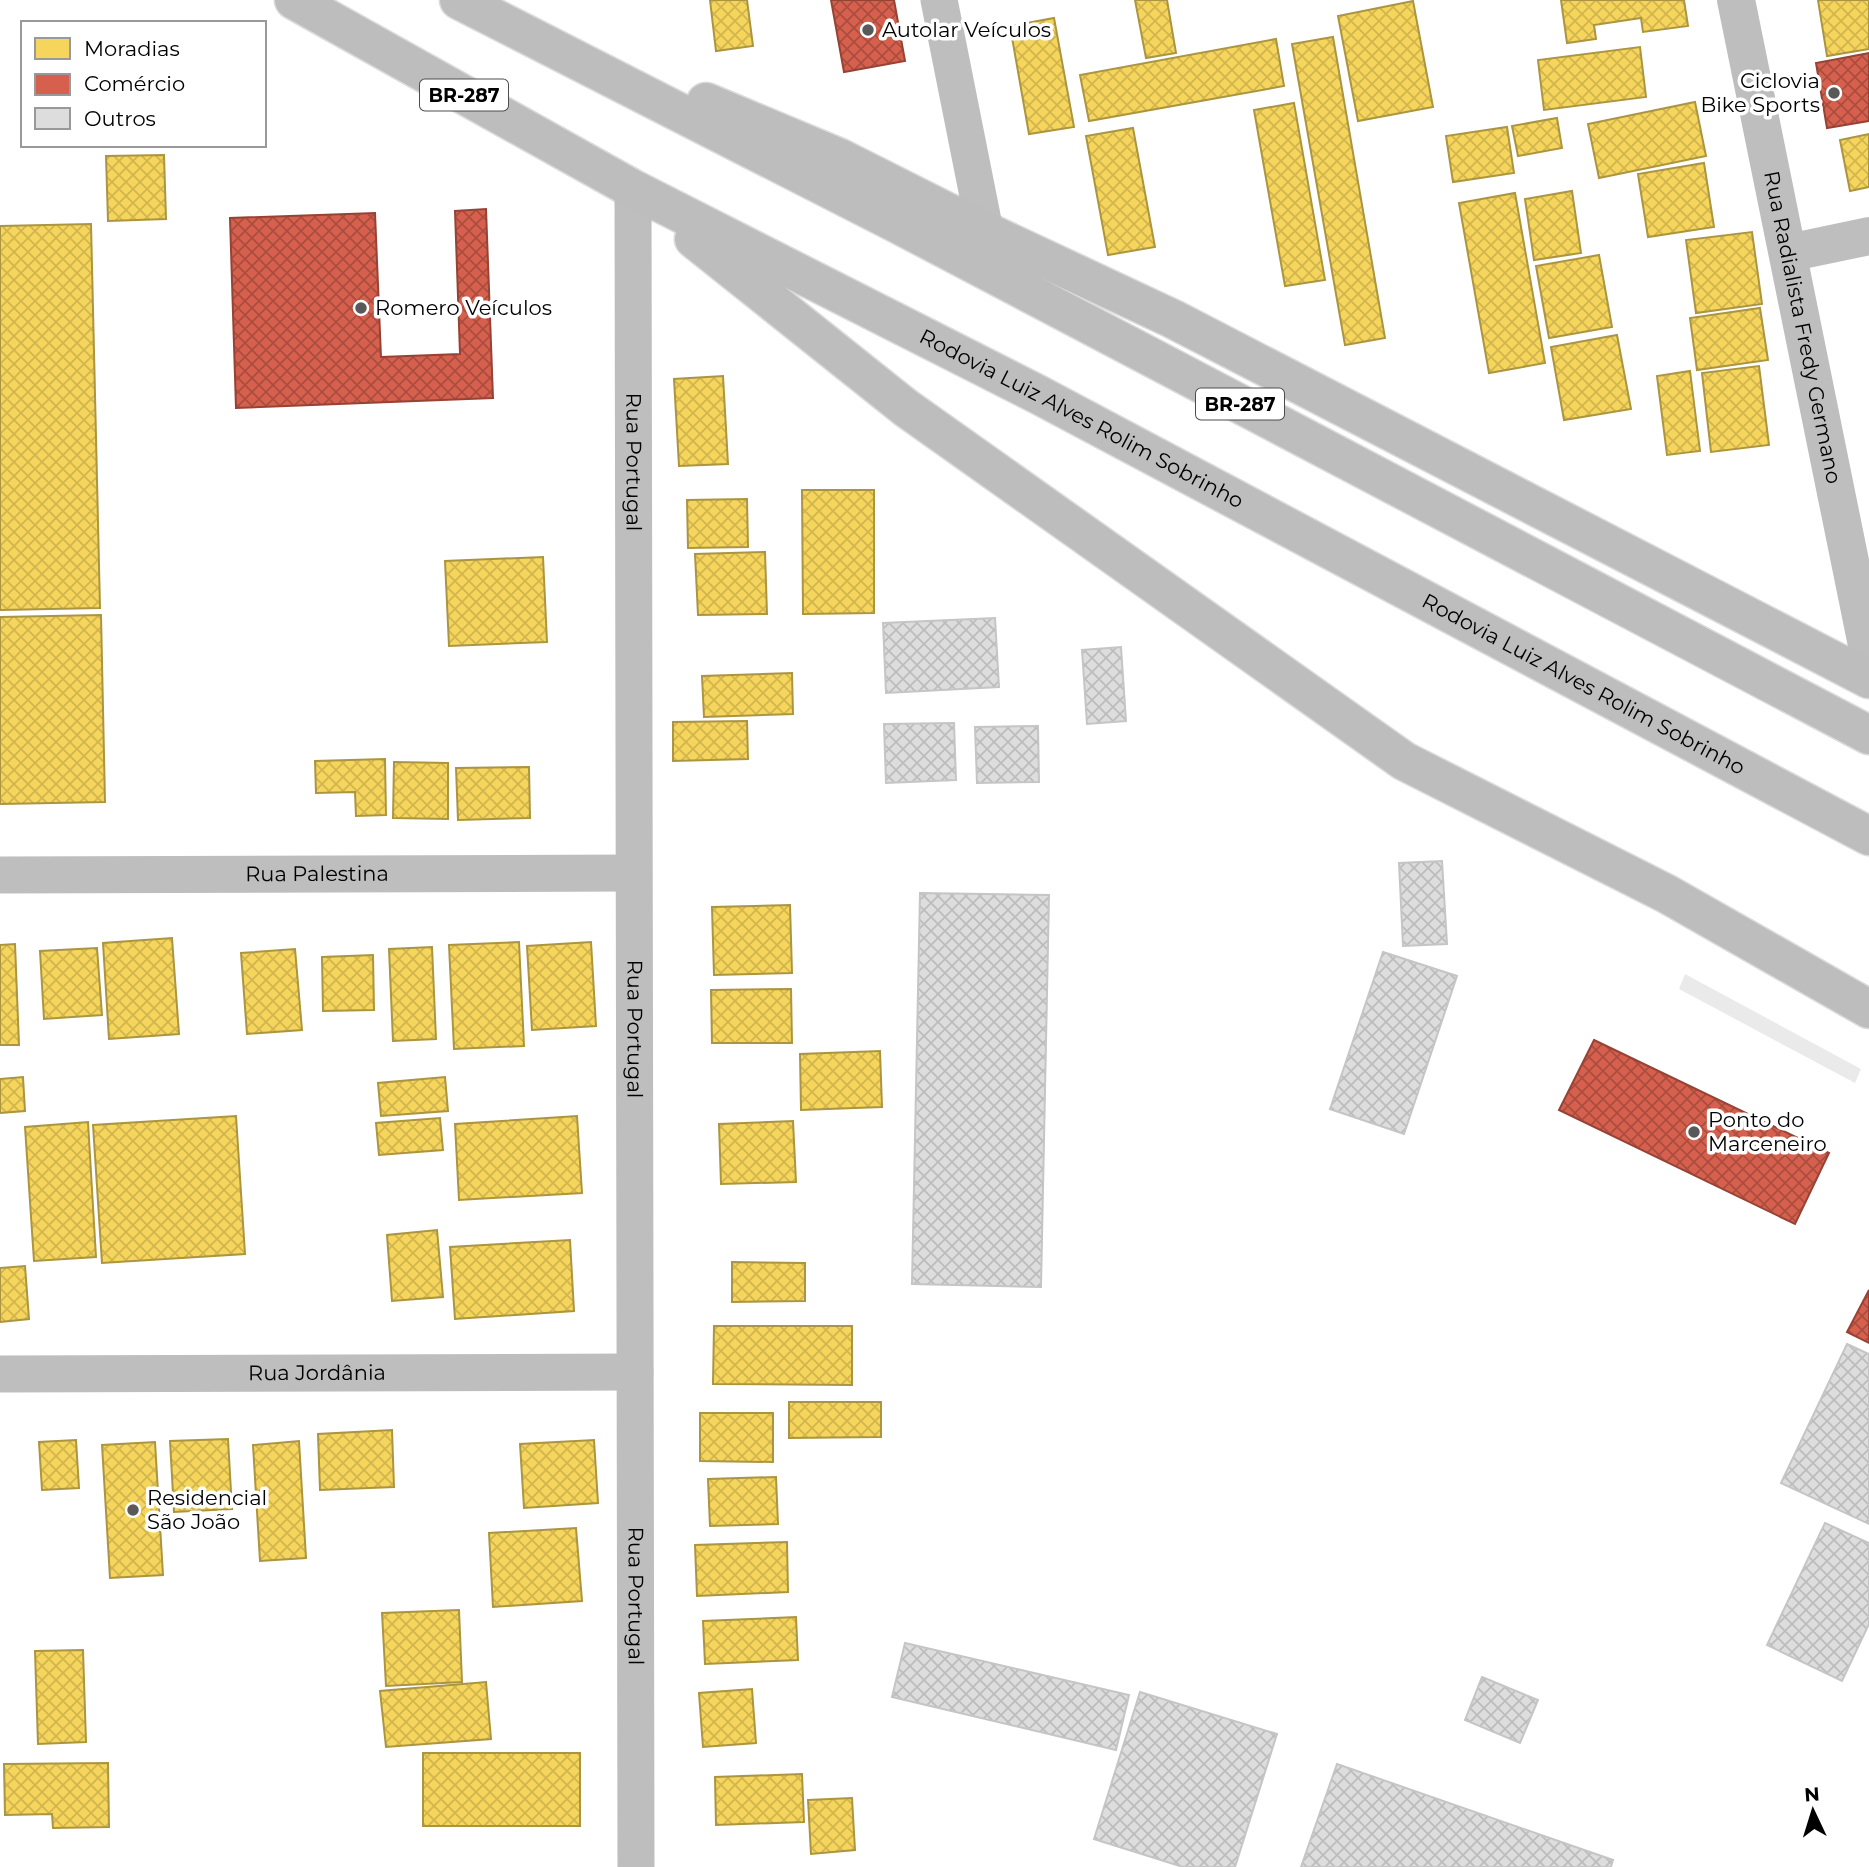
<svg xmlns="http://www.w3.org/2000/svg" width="1869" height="1867" viewBox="0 0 1869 1867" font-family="Montserrat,sans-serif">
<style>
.green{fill:#eaeaea}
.homes{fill:url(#homes-cross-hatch);stroke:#ac9540;stroke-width:2}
.shops{fill:url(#shops-cross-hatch);stroke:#964336;stroke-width:2}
.building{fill:url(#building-cross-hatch);stroke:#c5c5c5;stroke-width:2}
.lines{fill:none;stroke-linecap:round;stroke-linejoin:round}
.trunk-casing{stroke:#dbdbdb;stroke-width:41}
.minor{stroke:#bebebe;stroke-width:37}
.tertiary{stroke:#bebebe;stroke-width:38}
.trunk{stroke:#bdbdbd;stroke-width:38}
.poi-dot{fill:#595959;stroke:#fff;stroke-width:2.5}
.labels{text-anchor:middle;stroke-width:7;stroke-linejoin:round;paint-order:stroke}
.shield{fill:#fff;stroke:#4c4c4c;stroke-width:2}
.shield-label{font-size:19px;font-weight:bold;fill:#000}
.poi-label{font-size:21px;fill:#000;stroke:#fff;text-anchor:start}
.street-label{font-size:21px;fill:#000;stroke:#fff}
</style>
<defs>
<pattern id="homes-cross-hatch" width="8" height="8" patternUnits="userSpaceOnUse" patternTransform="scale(1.75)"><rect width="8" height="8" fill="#f6d55c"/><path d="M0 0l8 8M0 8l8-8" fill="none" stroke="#d1b54e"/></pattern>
<pattern id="shops-cross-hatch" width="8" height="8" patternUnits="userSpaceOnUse" patternTransform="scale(1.75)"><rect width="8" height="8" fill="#d6604d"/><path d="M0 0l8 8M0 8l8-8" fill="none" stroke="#ab4d3e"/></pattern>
<pattern id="building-cross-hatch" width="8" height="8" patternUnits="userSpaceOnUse" patternTransform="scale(1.75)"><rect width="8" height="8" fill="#ddd"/><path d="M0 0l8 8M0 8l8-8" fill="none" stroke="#bcbcbc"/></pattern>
</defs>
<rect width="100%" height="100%" fill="#fff"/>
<path class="green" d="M1685,974L1861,1069L1855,1083L1679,989Z"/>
<g class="homes">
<path d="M710,0H747L753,46L716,51Z"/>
<path d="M1135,0H1167L1176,53L1146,58Z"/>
<path d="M1561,0H1684L1688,26L1643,32L1641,18L1594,25L1596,39L1567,43Z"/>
<path d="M1818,0H1869V49L1827,56Z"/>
<path d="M1413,1L1433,107L1358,121L1338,16Z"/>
<path d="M1054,18L1074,127L1029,134L1010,26Z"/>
<path d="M1333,37L1385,338L1345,345L1292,44Z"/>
<path d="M1276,39L1284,86L1089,121L1080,75Z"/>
<path d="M1640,47L1646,97L1544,110L1538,60Z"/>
<path d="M1695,102L1706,156L1599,178L1588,124Z"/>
<path d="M1294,103L1325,280L1285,286L1254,110Z"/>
<path d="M1557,118L1562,148L1518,156L1512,126Z"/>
<path d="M1507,127L1514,173L1453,182L1446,136Z"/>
<path d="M1133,128L1155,247L1108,255L1086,136Z"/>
<path d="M1869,134V187L1850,191L1840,140Z"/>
<path d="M164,155L166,219L108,221L106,156Z"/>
<path d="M1704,163L1714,227L1648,237L1638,174Z"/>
<path d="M1572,191L1581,253L1534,260L1525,199Z"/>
<path d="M1515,193L1545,363L1489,373L1459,203Z"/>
<path d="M91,224L100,608L0,610V226Z"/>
<path d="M1752,232L1762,304L1696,313L1686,240Z"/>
<path d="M1599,255L1612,327L1549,338L1536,266Z"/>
<path d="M1760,308L1768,360L1697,370L1690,318Z"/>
<path d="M1617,335L1631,409L1564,420L1551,347Z"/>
<path d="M1759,366L1769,445L1711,452L1702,373Z"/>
<path d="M1690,371L1700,451L1667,455L1657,376Z"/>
<path d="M723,376L728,464L679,466L674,379Z"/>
<path d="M802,490H874V613L803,614Z"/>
<path d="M747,499L748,547L688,548L687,500Z"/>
<path d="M765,552L767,614L698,615L695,554Z"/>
<path d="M543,557L547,642L449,646L445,561Z"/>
<path d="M101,615L105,802L0,804V617Z"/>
<path d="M792,673L793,714L704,717L702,676Z"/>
<path d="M747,721L748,759L673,761V722Z"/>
<path d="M385,759L386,815L356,816L355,792L316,793L315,761Z"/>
<path d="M394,762L448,763V819L393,818Z"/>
<path d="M529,767L530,818L458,820L456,768Z"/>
<path d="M790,905L792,973L714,975L712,907Z"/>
<path d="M172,938L179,1034L109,1039L103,943Z"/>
<path d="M519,942L524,1046L454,1049L449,945Z"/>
<path d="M591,942L596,1026L532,1030L527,946Z"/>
<path d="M15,944L19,1045H0V945Z"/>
<path d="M432,947L436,1039L393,1041L389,949Z"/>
<path d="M97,948L102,1015L44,1019L40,951Z"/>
<path d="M295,949L302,1030L247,1034L241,953Z"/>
<path d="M373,955L374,1010L323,1011L322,957Z"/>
<path d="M791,989L792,1043H712L711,990Z"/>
<path d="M880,1051L882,1107L801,1110L800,1054Z"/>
<path d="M23,1077L25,1111L0,1113V1079Z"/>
<path d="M445,1077L448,1111L381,1116L378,1083Z"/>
<path d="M236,1116L245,1254L102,1263L93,1125Z"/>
<path d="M577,1116L582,1193L459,1200L455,1124Z"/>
<path d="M440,1118L443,1150L379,1155L376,1123Z"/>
<path d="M793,1121L796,1182L721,1184L719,1124Z"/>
<path d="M88,1122L96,1257L34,1261L25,1127Z"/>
<path d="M437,1230L443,1297L392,1301L387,1235Z"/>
<path d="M570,1240L574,1311L455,1319L450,1247Z"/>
<path d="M732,1262L805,1263V1301L732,1302Z"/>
<path d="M25,1266L29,1319L0,1322V1268Z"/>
<path d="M714,1326H852V1385L713,1384Z"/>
<path d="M789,1402H881V1437L789,1438Z"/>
<path d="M700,1413H773V1462L700,1461Z"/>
<path d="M392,1430L394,1487L320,1490L318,1434Z"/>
<path d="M228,1439L232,1509L174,1512L170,1441Z"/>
<path d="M76,1440L79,1488L42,1490L39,1442Z"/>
<path d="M594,1440L598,1503L524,1508L520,1444Z"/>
<path d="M299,1441L306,1558L260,1561L253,1445Z"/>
<path d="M155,1442L163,1575L110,1578L102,1445Z"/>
<path d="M776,1477L778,1524L710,1526L708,1479Z"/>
<path d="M576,1528L582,1601L493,1607L489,1533Z"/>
<path d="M787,1542L788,1592L697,1596L695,1545Z"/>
<path d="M459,1610L462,1682L386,1686L382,1613Z"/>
<path d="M796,1617L798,1660L705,1664L703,1621Z"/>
<path d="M83,1650L86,1742L38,1744L35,1651Z"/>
<path d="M486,1682L491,1739L386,1747L380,1691Z"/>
<path d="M752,1689L756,1743L703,1747L699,1693Z"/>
<rect x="423" y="1753" width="157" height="73"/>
<path d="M108,1763L109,1827L53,1828L52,1814L5,1815L4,1764Z"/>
<path d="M802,1774L804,1822L716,1825L715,1777Z"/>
<path d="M852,1798L855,1850L811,1854L808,1800Z"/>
</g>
<g class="shops">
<path d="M831,0H894L905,61L844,72Z"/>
<path d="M1869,53V121L1827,128L1816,63Z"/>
<path d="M486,209L493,398L236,408L230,218L375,213L381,357L460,354L455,211Z"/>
<path d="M1594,1040L1829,1153L1795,1224L1559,1110Z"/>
<path d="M1869,1290V1343L1847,1332Z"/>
</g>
<g class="building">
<path d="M995,618L999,687L886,693L883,623Z"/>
<path d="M1121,647L1126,721L1087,724L1082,650Z"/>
<path d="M954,723L956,780L886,783L884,724Z"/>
<path d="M1038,726L1039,782L977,783L975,727Z"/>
<path d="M1442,861L1447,944L1403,946L1399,863Z"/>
<path d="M920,893L1049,895L1041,1287L912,1284Z"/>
<path d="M1383,952L1457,976L1404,1134L1330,1109Z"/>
<path d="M1847,1344L1869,1354V1524L1781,1483Z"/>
<path d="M1825,1523L1869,1543V1624L1842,1681L1767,1645Z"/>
<path d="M905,1643L1129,1695L1116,1750L892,1697Z"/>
<path d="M1482,1677L1538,1700L1520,1743L1465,1720Z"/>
<path d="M1140,1692L1277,1734L1235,1867H1183L1094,1839Z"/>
<path d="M1337,1764L1613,1860L1611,1867H1301Z"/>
</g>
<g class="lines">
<defs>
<g id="trunk">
<path id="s5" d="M294,0L633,189L1039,395L1869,836"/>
<path d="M459,0L898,224L1869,735"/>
<path d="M706,102L840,158L985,231L1173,319L1869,679"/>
<path d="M694,239L906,408L1404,761L1667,894L1869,1009"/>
</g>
</defs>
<use href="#trunk" class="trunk-casing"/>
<g class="minor">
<path d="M939,0L985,231"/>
<path id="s1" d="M633,189L636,1867"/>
<path id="s2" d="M0,875L633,873"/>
<path id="s3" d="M0,1374L635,1372"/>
</g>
<g class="tertiary">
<path id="s4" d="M1736,0L1869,655"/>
<path d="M1788,253L1869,236"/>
</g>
<use href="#trunk" class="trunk"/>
</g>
<g class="poi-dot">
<circle cx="868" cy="30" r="7"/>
<circle cx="1834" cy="93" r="7"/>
<circle cx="361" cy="308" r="7"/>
<circle cx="1694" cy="1132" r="7"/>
<circle cx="133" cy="1510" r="7"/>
</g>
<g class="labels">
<g class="shield">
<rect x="420" y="79.5" width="88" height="31" rx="5"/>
<rect x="1196" y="388.5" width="88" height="31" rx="5"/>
</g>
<g class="shield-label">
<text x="464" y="102">BR-287</text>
<text x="1240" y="411">BR-287</text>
</g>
<g class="poi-label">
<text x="882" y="37">Autolar Veículos</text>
<text x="1820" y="88" text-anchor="end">Ciclovia<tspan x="1820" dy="24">Bike Sports</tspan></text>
<text x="375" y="315">Romero Veículos</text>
<text x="1708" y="1127">Ponto do<tspan x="1708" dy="24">Marceneiro</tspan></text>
<text x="147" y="1505">Residencial<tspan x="147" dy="24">São João</tspan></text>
</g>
<g class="street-label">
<text dy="7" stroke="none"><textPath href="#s4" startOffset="334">Rua Radialista Fredy Germano</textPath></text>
<text dy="7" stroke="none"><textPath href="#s5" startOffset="892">Rodovia Luiz Alves Rolim Sobrinho</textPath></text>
<text dy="7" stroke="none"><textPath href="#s1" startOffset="273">Rua Portugal</textPath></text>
<text dy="7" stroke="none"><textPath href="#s5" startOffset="1460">Rodovia Luiz Alves Rolim Sobrinho</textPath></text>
<text dy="7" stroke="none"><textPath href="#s2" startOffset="317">Rua Palestina</textPath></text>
<text dy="7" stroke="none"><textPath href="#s1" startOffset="840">Rua Portugal</textPath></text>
<text dy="7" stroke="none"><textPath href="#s3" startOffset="317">Rua Jordânia</textPath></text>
<text dy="7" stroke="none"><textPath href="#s1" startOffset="1407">Rua Portugal</textPath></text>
</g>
</g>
<rect x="21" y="21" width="245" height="126" fill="#ffffff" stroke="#999999" stroke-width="2"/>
<rect x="35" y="38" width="35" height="21" fill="#f6d55c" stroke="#999999" stroke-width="2"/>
<text x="84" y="56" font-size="21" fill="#000000">Moradias</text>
<rect x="35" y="74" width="35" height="21" fill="#d6604d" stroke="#999999" stroke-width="2"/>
<text x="84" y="91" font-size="21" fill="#000000">Comércio</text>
<rect x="35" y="108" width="35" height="21" fill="#dddddd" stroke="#999999" stroke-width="2"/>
<text x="84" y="126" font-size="21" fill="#000000">Outros</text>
<g transform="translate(1813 1811) rotate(356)" stroke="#ffffff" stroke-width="5" paint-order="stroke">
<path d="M0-5L12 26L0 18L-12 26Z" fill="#000000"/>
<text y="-10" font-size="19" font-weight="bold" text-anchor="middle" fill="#000000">N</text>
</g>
</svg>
